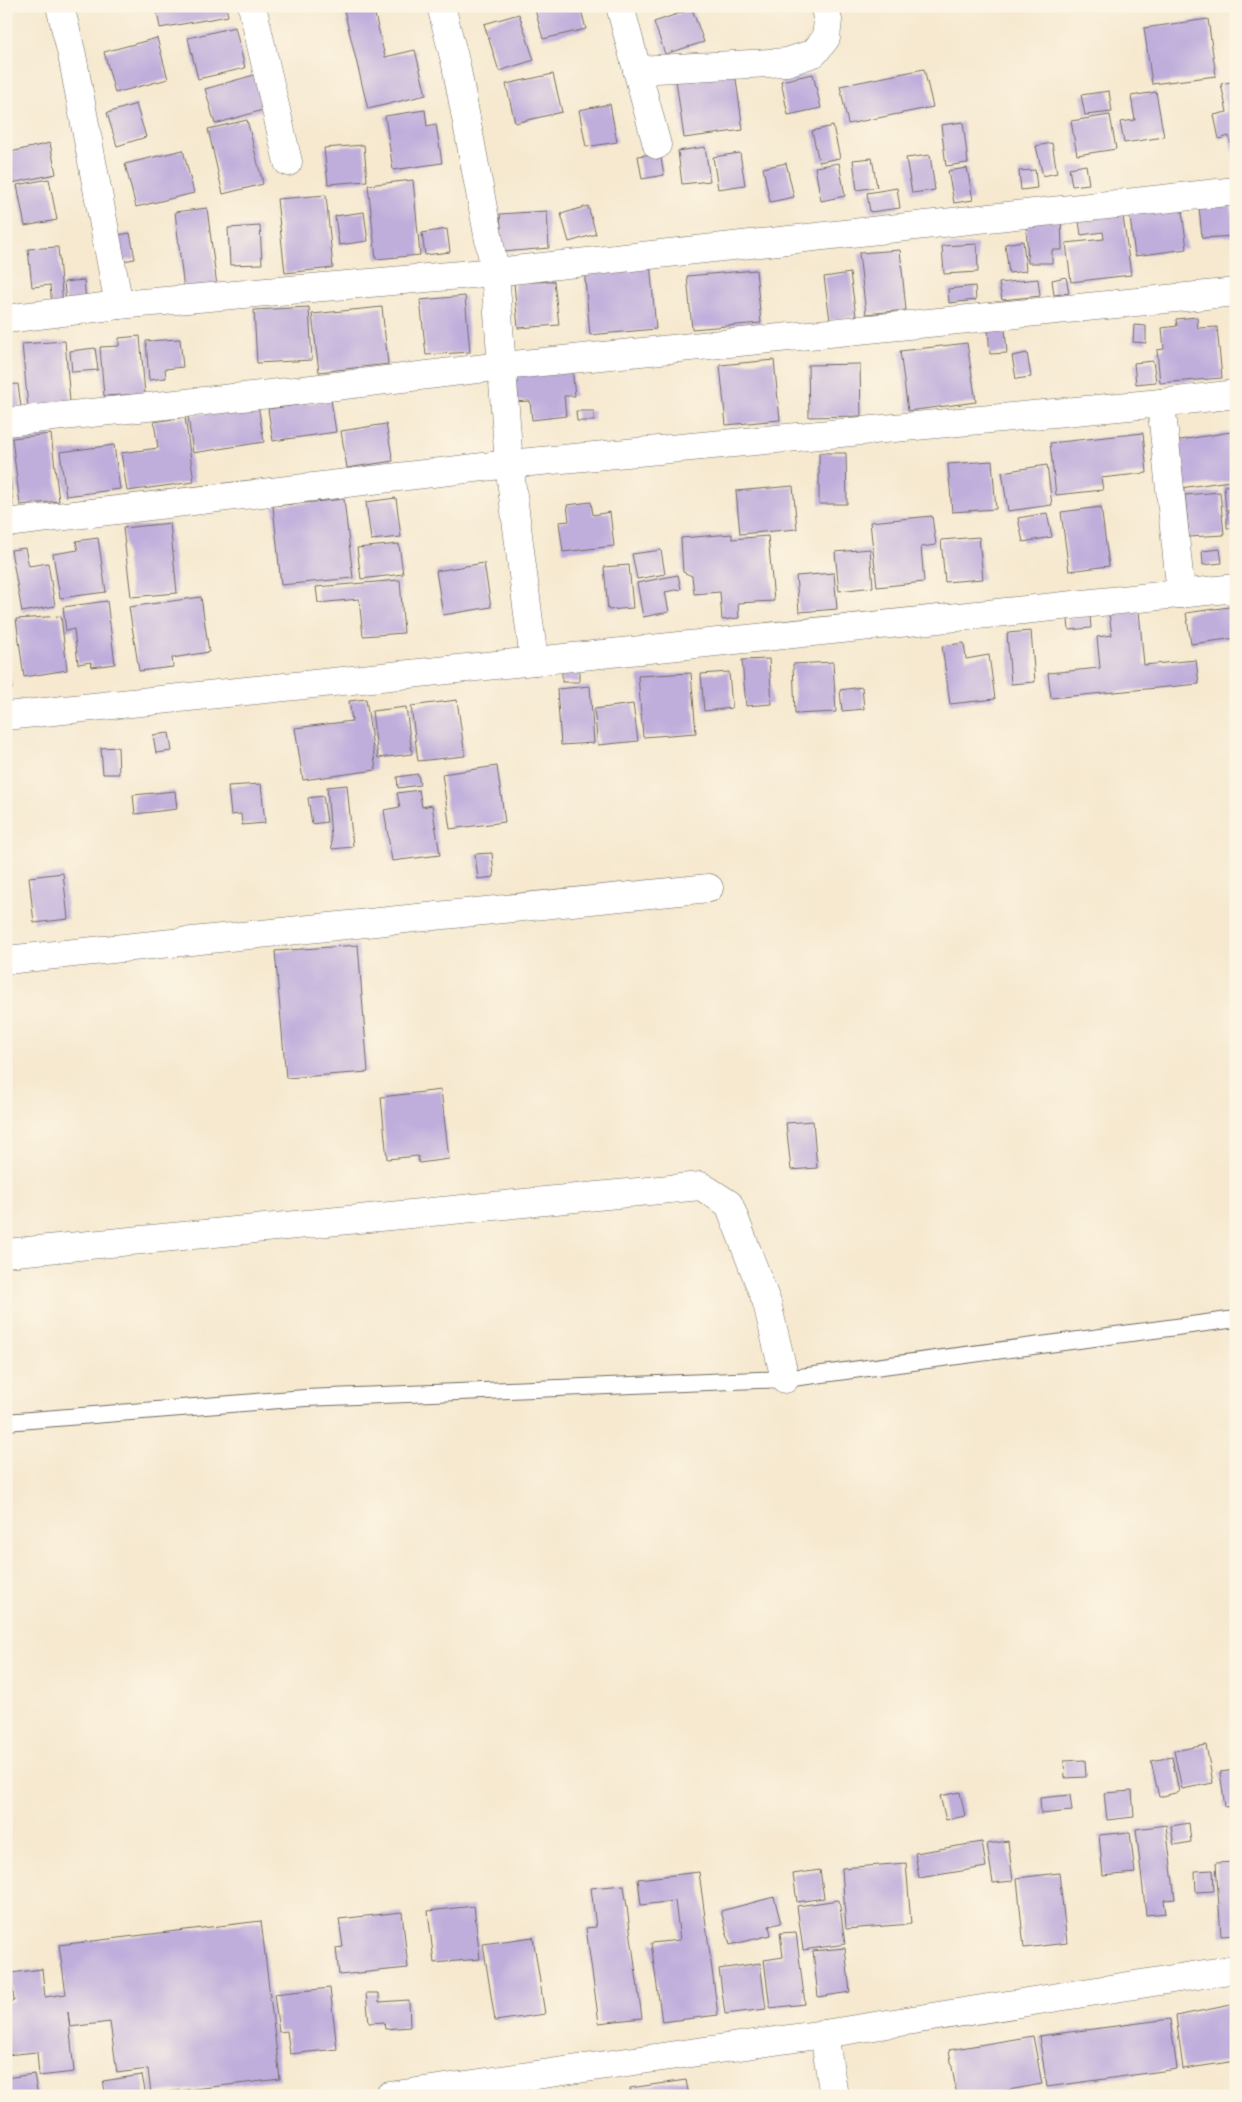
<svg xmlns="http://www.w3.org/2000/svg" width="1242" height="2102" viewBox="0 0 1242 2102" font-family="Cardo,serif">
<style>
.building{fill:#bfaedc}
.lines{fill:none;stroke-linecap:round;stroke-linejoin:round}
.service-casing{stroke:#726e65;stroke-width:18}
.minor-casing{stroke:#726e65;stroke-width:29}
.service{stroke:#fff;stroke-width:16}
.minor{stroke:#fff;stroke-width:28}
</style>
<rect width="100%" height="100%" fill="#fcf5e5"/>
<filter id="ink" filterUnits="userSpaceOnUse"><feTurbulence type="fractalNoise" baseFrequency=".02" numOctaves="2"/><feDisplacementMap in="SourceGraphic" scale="10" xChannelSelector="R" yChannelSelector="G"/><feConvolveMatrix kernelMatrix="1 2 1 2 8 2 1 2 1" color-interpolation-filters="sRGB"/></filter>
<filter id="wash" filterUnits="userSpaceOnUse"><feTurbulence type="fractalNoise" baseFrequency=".0096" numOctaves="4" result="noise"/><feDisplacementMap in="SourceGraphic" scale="20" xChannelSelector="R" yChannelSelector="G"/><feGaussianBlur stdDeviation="1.12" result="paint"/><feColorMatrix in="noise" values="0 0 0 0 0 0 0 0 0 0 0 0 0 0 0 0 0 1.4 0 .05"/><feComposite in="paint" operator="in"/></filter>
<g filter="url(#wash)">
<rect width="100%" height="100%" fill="#f6e9d0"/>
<g id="blocks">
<g class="building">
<path d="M156,6H226L228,16L160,28Z"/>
<path d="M343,6H373L385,57L415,50L426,95L368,109Z"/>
<path d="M534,6H580L586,29L543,39Z"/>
<path d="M692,9L704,42L665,54L654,22Z"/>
<path d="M519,14L534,60L499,71L484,24Z"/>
<path d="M1208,19L1216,76L1152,84L1144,28Z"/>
<path d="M235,27L245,68L198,79L188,38Z"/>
<path d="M157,38L168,79L115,93L104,52Z"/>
<path d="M734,65L743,130L684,138L675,73Z"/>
<path d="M924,69L933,107L848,124L840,86Z"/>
<path d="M553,74L562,112L515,123L506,84Z"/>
<path d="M813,74L821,108L788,115L781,81Z"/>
<path d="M254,75L263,110L215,124L205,89Z"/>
<path d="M1235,81L1236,153H1233L1229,136L1219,139L1214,115L1227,112L1221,84Z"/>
<path d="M1109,91L1112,112L1085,115L1081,95Z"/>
<path d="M1156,92L1164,137L1124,143L1120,122L1135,120L1131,96Z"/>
<path d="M136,104L146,137L117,146L107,113Z"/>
<path d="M610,104L617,142L586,147L579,110Z"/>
<path d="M425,110L427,126L436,124L442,163L393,170L385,116Z"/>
<path d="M1110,115L1116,149L1077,155L1071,121Z"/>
<path d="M247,120L263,184L223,194L208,129Z"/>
<path d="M963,122L968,163L946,166L941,125Z"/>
<path d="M833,126L840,158L819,162L812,131Z"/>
<path d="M50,143L56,174L12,183L6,153Z"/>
<path d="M1052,143L1057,173L1043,176L1036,146Z"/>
<path d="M364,145L367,181L328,184L324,148Z"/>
<path d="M705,147L710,181L682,184L678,151Z"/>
<path d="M183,150L194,193L136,207L125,164Z"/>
<path d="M660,153L664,175L642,179L638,156Z"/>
<path d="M740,153L745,185L718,189L713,157Z"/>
<path d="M930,155L935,190L912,193L906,158Z"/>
<path d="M872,158L877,187L857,190L853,160Z"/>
<path d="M786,163L794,197L770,202L763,168Z"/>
<path d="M839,163L845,196L821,201L815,167Z"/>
<path d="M1086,165L1089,184L1072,186L1069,168Z"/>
<path d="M967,168L973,200L954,203L948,171Z"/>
<path d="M1035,170L1037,188L1021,190L1019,171Z"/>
<path d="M49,179L57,220L25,226L17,185Z"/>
<path d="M413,180L420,255L376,259L368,185Z"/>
<path d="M897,188L900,208L870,212L867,193Z"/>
<path d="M326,195L333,268L285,273L277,199Z"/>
<path d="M1181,203L1187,249L1135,256L1129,210Z"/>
<path d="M1231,203L1234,236L1202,238L1199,206Z"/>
<path d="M588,206L596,234L569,242L561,214Z"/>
<path d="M207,208L217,286L184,290L175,212Z"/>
<path d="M1122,209L1131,275L1071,282L1066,243L1104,239L1103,232L1081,235L1078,214Z"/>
<path d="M547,211L549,248L503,252L500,214Z"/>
<path d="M364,212L368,241L339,245L335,216Z"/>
<path d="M1061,220L1062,250H1052V263H1028L1026,221Z"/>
<path d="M260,226L262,264L230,265L228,228Z"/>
<path d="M447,229L450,252L425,255L422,233Z"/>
<path d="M130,233L135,259L117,262L113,236Z"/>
<path d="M1023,241L1026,271L1009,273L1005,244Z"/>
<path d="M977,244L978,272L944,274L942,246Z"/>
<path d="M58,247L63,305L52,306L50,285L32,287L28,249Z"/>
<path d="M900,250L906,310L866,314L859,253Z"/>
<path d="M650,262L656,329L590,335L584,268Z"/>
<path d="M756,270L761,323L692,329L687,276Z"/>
<path d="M850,273L856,316L830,320L824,277Z"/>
<path d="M1066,277L1069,293L1054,295L1052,280Z"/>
<path d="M1038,279L1040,296L1002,300L999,283Z"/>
<path d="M84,280L86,301L66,303L64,282Z"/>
<path d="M554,281L559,325L518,328L514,283Z"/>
<path d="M975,286L976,300L949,303L948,289Z"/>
<path d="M465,296L470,352L426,355L420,300Z"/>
<path d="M309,307L312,360L257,363L254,310Z"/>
<path d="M382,307L388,364L319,372L312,314Z"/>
<path d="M1197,317L1198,328L1217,327L1222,378L1160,383L1157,350L1164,349L1162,328L1177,326L1176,319Z"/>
<path d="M1134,325L1146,326V343L1133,342Z"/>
<path d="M1005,329L1007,353L990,354L988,330Z"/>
<path d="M140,336L145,394L104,396L100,347L119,346V338Z"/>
<path d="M180,339L183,367L165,369L166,378L149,380L146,341Z"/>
<path d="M65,341L70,402L28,406L22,344Z"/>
<path d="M967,343L976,402L908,411L900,351Z"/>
<path d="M95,348L98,370L72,372L70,351Z"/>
<path d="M1027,353L1031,377L1016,379L1012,356Z"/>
<path d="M774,360L780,420L726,425L720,365Z"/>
<path d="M1153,361L1156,382L1136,384L1134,363Z"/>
<path d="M860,364L861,416L809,417L808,365Z"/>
<path d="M572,368L575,396H564L566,416L532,420L530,401L512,402L509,375Z"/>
<path d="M18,384L21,407L6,409V385Z"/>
<path d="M331,400L336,432L273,441L268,409Z"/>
<path d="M258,405L264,442L193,453L188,416Z"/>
<path d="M576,411H594V421H577Z"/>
<path d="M185,417L194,482L127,491L121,453L158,448L154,422Z"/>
<path d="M386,424L393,461L347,468L341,431Z"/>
<path d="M1231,432L1236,463V480L1181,488L1174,441Z"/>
<path d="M1143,433L1147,473L1101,478L1103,490L1056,495L1050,443Z"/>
<path d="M51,434L59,501L20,505L12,438Z"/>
<path d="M114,445L120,489L66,496L60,452Z"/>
<path d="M6,447H8L13,506H6Z"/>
<path d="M819,453H846L847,504H819Z"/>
<path d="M992,461L996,509L952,512L948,464Z"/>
<path d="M1047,465L1052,505L1008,511L1002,472Z"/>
<path d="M1236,485V509L1226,510L1224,486Z"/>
<path d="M793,486L797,529L740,534L736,491Z"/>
<path d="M1220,492L1224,535L1189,537L1185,495Z"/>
<path d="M396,498L401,537L371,540L366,502Z"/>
<path d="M344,499L353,578L281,585L273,506Z"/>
<path d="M591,502L593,515L610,512L614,546L563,552L559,522L569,521L567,505Z"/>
<path d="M1101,507L1109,566L1069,571L1061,512Z"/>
<path d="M1236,511V528H1227V512Z"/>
<path d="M1047,513L1052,537L1023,542L1018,518Z"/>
<path d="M932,516L936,545L921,547L924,582L877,587L870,522Z"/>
<path d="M170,523L177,593L131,597L123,528Z"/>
<path d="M732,534V539L768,536L774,601L738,603L739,618L722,620L720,592L694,594L692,576L683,572L681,538Z"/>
<path d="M979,537L983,579L945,582L941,540Z"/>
<path d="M98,538L106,592L60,598L53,554L78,550L76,541Z"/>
<path d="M399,544L403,574L361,579L357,548Z"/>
<path d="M25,548L29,566L48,563L55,606L22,612L11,550Z"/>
<path d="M870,549L873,587L839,591L835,552Z"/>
<path d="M1220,549L1222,563L1203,565L1202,551Z"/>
<path d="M661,550L665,574L637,579L632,554Z"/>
<path d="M484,563L491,607L443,615L436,571Z"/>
<path d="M629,565L633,608L608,610L604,567Z"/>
<path d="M834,573L837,609L799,612L796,576Z"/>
<path d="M678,575L681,589L665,592L669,612L643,617L637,583Z"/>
<path d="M400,580L404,633L363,636L359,599L318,603L316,587Z"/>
<path d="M201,597L209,652L172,658L173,667L139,671L129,607Z"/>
<path d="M107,601L115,664L92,667L91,662L78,664L74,629L66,631L63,607Z"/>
<path d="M1236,606V638L1191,644L1186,613Z"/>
<path d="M1139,611L1144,665L1196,660L1199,684L1051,698L1048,673L1100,668L1097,637L1112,635L1109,614Z"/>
<path d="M61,616L67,670L24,677L16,619Z"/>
<path d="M1090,616L1091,628L1069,630L1068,619Z"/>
<path d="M1031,631L1035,682L1011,684L1007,633Z"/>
<path d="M964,643L966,659L989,655L995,699L950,704L942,646Z"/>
<path d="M6,646L12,689H6Z"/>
<path d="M769,659L772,704L746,706L742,660Z"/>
<path d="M833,662L836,712L795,714L793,664Z"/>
<rect x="562" y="668" width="17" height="14"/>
<path d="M729,672L732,708L704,711L701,674Z"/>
<path d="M691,673L696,733L643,737L638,676Z"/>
<path d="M590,686L594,743L561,745L557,689Z"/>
<path d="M862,687L864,709L842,711L840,690Z"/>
<path d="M366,699L376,770L303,780L295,728L352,721L349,701Z"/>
<path d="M457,700L465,756L418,761L411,706Z"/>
<path d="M633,704L638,741L598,745L594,709Z"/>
<path d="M406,707L412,754L378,758L372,711Z"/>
<path d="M169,733L172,751L156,753L153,735Z"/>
<path d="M118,747L119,774H103L101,748Z"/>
<path d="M497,766L505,822L450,829L442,774Z"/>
<path d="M418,774L420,785L398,788L397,777Z"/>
<path d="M261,784L265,823L242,825L241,814L231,815L228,786Z"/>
<path d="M347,785L353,847L332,849L327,787Z"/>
<path d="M419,790L422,807L432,805L440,855L392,861L384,810L400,807L397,793Z"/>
<path d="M175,791L177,809L135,814L133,795Z"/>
<path d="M323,796L327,822L312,824L308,798Z"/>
<path d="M492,853L494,877L478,879L475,854Z"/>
<path d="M63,873L68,919L34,923L29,877Z"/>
<path d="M358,945L368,1072L286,1078L275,951Z"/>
<path d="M441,1090L449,1159L419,1163L418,1156L387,1159L381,1097Z"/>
<path d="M813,1121L817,1168L791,1170L786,1123Z"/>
<path d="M1206,1745L1213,1783L1182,1789L1174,1751Z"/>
<path d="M1172,1757L1179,1792L1159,1797L1151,1761Z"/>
<path d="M1085,1760L1086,1777L1065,1778L1064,1761Z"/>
<path d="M1236,1770V1806L1225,1807L1220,1772Z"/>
<path d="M1132,1791L1134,1817L1107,1820L1104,1793Z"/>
<path d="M960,1792L965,1816L946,1820L940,1796Z"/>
<path d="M1070,1795L1072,1811L1041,1814L1040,1798Z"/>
<path d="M1231,1814H1236V1854H1234Z"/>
<path d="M1189,1823L1191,1842L1174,1845L1171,1826Z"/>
<path d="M1166,1825L1175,1899L1164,1900L1166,1913L1146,1915L1136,1829Z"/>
<path d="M1130,1832L1135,1873L1103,1876L1099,1835Z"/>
<path d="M1008,1841L1013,1881L993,1883L987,1844Z"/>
<path d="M982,1842L986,1867L919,1878L915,1853Z"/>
<path d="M1236,1862V1935L1221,1936L1216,1863Z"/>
<path d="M906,1863L911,1924L846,1929L842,1868Z"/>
<path d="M820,1870L824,1898L797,1902L793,1874Z"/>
<path d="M1213,1870L1214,1891L1196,1892L1195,1871Z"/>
<path d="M699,1872L718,2015L662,2022L651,1943L680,1940L675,1901L641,1905L638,1879Z"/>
<path d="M1059,1873L1067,1943L1024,1948L1017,1878Z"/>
<path d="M624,1885L642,2018L599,2023L586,1928L596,1927L591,1888Z"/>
<path d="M774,1897L781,1923L769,1926L771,1935L730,1945L721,1911Z"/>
<path d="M839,1900L845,1944L803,1950L797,1906Z"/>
<path d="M474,1906L480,1959L434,1963L428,1911Z"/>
<path d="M402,1912L408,1968L339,1975L336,1948L343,1947L339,1919Z"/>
<path d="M261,1921L280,2079L151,2094L148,2069L117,2073L110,2022L70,2027L68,2012L74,2072L39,2076L37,2052L6,2055V2002L14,2001L11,1973L42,1969L45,1997L66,1994L59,1945Z"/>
<path d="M796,1932L805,2004L770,2008L764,1960L783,1957L780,1933Z"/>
<path d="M533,1937L545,2014L495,2021L483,1944Z"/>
<path d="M845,1948L850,1992L818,1997L813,1951Z"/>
<path d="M760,1963L766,2009L725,2014L719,1969Z"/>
<path d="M330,1988L337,2049L290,2054L287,2031L279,2032L274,1994Z"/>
<path d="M366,1993H379V2002L409,2000L410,2027L385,2029L384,2022L369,2023Z"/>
<path d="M1236,2004V2061L1183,2069L1176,2016Z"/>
<path d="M1170,2019L1177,2069L1047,2087L1039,2036Z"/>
<path d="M1033,2036L1042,2084L975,2096H957L949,2050Z"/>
<path d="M34,2074L38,2096H6V2078Z"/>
<path d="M142,2075L146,2096H106L103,2081Z"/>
<path d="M686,2080L689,2096H631L630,2088Z"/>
</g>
</g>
</g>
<g filter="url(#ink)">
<use href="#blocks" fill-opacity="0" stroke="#726e65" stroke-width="1"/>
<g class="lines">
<defs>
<path id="service" d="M6,1422L305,1398L785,1379L1236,1319"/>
<g id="minor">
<path d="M60,6L72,55L119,305"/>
<path d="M252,6L288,162"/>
<path d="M441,6L456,65L495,272L509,464L534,661"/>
<path d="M620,6L657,145"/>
<path d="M637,70L787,62L814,53L826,38L828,20L824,6"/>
<path d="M6,319L119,305L495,272L1236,191"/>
<path d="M1161,403L1181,594"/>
<path d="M6,422L270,394L502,366L1236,292"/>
<path d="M6,523L509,464L1161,403L1236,394"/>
<path d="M6,716L1236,588"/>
<path d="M6,960L709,888"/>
<path d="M6,1253L701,1186L729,1204L767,1303L785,1379"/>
<path d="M824,2034L834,2096"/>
<path d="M389,2096L824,2034L1236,1969"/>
</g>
</defs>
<use href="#service" class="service-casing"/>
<use href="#minor" class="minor-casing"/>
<use href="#service" class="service"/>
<use href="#minor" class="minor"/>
</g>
</g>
<rect width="1242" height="2102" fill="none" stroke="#fcf5e5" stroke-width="25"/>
</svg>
